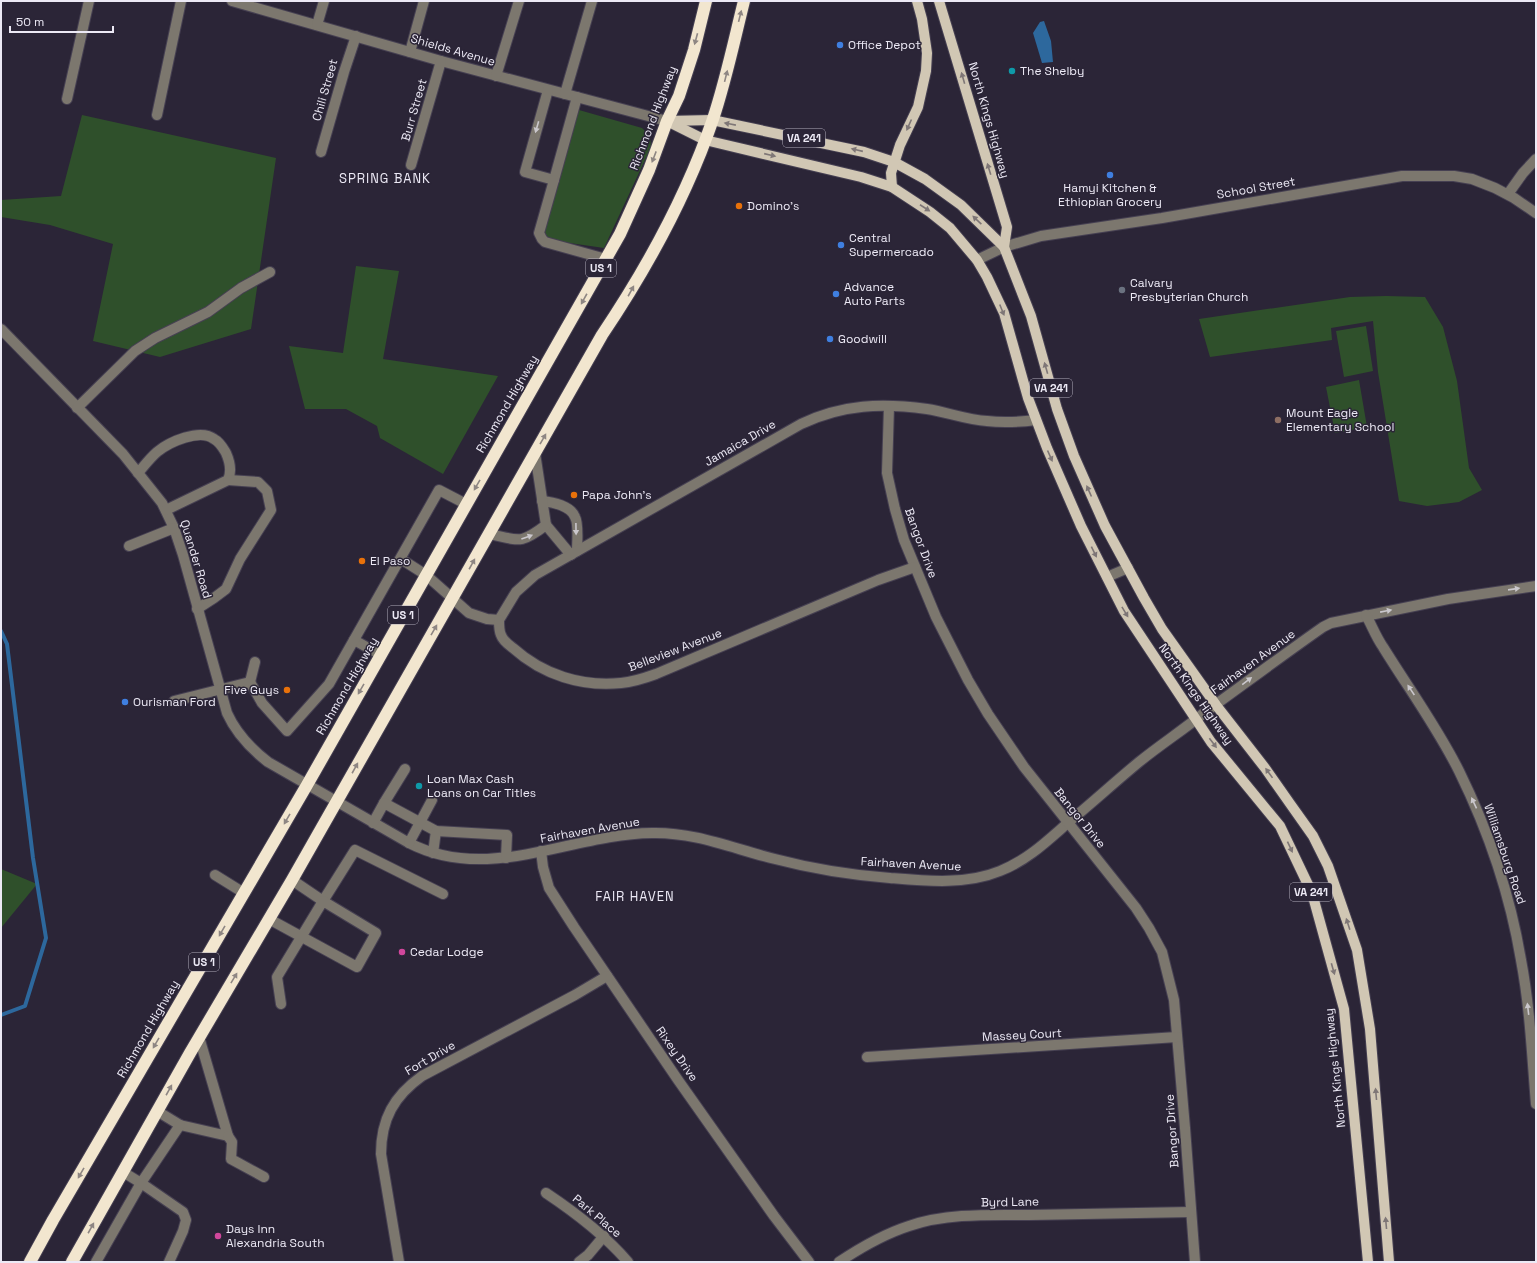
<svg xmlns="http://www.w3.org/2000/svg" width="1537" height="1263" viewBox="0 0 1537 1263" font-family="'Space Grotesk',sans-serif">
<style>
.green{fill:#2f502b}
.water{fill:#2d689d}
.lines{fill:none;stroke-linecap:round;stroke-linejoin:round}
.stream{stroke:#2d689d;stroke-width:4}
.minor-casing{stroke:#464052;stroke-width:12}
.major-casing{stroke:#464052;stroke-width:12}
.highway-casing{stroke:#464052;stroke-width:14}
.minor{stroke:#7c776e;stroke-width:10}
.major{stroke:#d1c7b4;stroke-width:10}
.highway{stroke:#f2e6cf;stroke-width:12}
.oneway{fill:#8e8683}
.oneway2{fill:#7e7676}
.oneway3{fill:#cac7cc}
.shop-dot{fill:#3f7fe0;stroke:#2b2537;stroke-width:1.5}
.culture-dot{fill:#0f9aa8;stroke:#2b2537;stroke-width:1.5}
.food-dot{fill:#e8710a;stroke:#2b2537;stroke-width:1.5}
.worship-dot{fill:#6b7280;stroke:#2b2537;stroke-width:1.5}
.education-dot{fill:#8d6e63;stroke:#2b2537;stroke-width:1.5}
.hotel-dot{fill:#d1479c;stroke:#2b2537;stroke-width:1.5}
.labels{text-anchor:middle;stroke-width:3;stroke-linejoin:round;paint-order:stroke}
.shield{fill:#2b2537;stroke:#b2aebc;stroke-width:1}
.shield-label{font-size:11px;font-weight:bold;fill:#ece9f5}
.poi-label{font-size:12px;fill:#ece9f5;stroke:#2b2537;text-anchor:start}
.street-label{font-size:12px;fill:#ece9f5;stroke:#2b2537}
.neighbourhood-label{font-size:13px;letter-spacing:1px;fill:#ece9f5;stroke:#2b2537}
</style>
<rect width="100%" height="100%" fill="#2b2537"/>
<g class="green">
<path d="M579,110L642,128L650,136L651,147L604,248L542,239L550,193Z"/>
<path d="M82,115L276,158L251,329L160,357L93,341L113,244L50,225L1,217V200L61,196Z"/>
<path d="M356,266L399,271L383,359L498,376L443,474L380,438L377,426L346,409H305L289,346L343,353Z"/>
<path d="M1386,296L1425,297L1443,327L1457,381L1469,468L1482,490L1459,502L1427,506L1399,501L1378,372L1373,321L1331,328L1332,340L1210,357L1199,319L1350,297Z"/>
<path d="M1366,326L1373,371L1344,377L1336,331Z"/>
<path d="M1359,380L1367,427L1335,433L1326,387Z"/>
<path d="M1,869L37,884L1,928Z"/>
</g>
<path class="water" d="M1044,21L1051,41L1053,62L1042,63L1033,33L1040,22Z"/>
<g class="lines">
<path class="stream" d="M1,631L7,644L33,858L46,938L25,1006L1,1015"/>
<defs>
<g id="minor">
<path d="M232,1L441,61L667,121"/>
<path d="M317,25L324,1"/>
<path d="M410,52L424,1"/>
<path d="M496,76L519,1"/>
<path d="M548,90L525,172L554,180L577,97"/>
<path d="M565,94L592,1"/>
<path d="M67,99L89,1"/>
<path d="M157,115L181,1"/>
<path d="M321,152L344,72L356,36"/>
<path d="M411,165L441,61"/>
<path d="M554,180L539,233L542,239L545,242L606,259"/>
<path d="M1508,194L1523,173L1536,159"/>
<path d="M977,260L1004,247L1041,236L1162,218L1402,176H1454L1472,179L1495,188L1514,198L1536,213"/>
<path d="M1,329L123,454L162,503L174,528L183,555L227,713C236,733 250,748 268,762L409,843C489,884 570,834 652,833C695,832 734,849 775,859C813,869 851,875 890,878C926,881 966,885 1000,871C1028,860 1048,840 1070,821C1093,802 1116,781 1139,762C1160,745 1183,730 1204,713C1244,684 1283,655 1323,627L1331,623L1448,599L1536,586"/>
<path d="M889,406L887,473L895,509L904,540L936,617L968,680L988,714L1024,767L1136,908L1149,928L1162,952L1174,1000L1185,1128L1195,1262"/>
<path d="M77,408L135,351L155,338L208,312L241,288L270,272"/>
<path d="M138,473C144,466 150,458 157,452C169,442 200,428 214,439C220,442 223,448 226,453C230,462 232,471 228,480L166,510"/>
<path d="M542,501C553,502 571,506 575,517C579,524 577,543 577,551"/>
<path d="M546,525L571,555"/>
<path d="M489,534C519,540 520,545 546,525L535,453"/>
<path d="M129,546L174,528"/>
<path d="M401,559L426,575L469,613L487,619L499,620"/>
<path d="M1107,577L1128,568"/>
<path d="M197,609L214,598L226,589L240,559L271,510L267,491L258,482L228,480"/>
<path d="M1366,615C1372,626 1376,637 1383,647C1409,689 1437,727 1459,771C1488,830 1510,894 1521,960C1530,1007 1532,1056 1536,1104"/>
<path d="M499,620L516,592L535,575L801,424C843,404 882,403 927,409C947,412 967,420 987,421C1003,423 1020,422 1036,420"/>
<path d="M499,620C499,625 499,631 501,635C503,641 509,645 513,648C543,675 582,687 621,683C633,682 645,678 656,674L878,580L915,567"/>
<path d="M354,640L381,655"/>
<path d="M250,682L262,703L287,731L329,684L439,490L466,504"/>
<path d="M174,701L250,682L255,662"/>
<path d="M384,803L405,769"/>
<path d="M373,823L384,803L436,831L507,835L506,858"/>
<path d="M409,843L432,800"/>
<path d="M541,851L543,867L549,888L574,927L678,1080L774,1216L809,1262"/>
<path d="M433,853L436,831"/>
<path d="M215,875L244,893"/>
<path d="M292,880L323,901L355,850L443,894"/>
<path d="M269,919L357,967L376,933L323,901L277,977L281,1004"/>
<path d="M867,1057L1177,1037"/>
<path d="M157,1111L180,1125L228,1136L199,1037"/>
<path d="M228,1136L232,1142L231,1159L264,1177"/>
<path d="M546,1193C576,1213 604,1234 628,1262"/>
<path d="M96,1262L141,1183L123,1172"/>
<path d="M169,1262L183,1231L186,1220L183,1212L141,1183L180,1125"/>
<path d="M399,1262L381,1154C381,1119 394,1096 422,1076L575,995L607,976"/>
<path d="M579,1262L588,1255L604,1236"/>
<path d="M839,1262C860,1248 884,1234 909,1226C947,1213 990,1215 1030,1215C1083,1214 1137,1213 1191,1212"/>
</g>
<g id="major">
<path d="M939,1L1007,227L1004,247"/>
<path d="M667,121L712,120L864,152L894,162L925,179L961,205L1004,247L1031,316L1057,409L1074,456L1105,526L1144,598L1162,629L1216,705L1265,768L1291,805L1313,836L1328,866L1357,950L1370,1029L1389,1262"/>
<path d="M669,122L705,140L861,177L892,187L930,212L950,228L977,260L987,277L1004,313L1028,398L1047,448L1081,526L1124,611L1211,742L1280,826L1312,893L1344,1009L1368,1262"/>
<path d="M892,187L891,173L900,145L918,107L926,71L927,53L922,19L917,1"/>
</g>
<g id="highway">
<path d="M30,1262L53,1220L307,785L620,234L649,170L667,121L679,96L694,50L706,1"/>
<path d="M72,1262L190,1053L292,880L602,335C647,268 687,195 713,119C726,80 734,41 744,1"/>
</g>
</defs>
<use href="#minor" class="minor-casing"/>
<use href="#major" class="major-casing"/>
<use href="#highway" class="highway-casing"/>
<use href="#minor" class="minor"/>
<use href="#major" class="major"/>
<use href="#highway" class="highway"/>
</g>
<defs><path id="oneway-solid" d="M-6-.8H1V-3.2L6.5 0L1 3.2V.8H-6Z"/></defs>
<g class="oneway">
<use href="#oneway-solid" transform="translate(740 16) rotate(-76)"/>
<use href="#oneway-solid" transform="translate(696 39) rotate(105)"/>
<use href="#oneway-solid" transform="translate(726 76) rotate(-76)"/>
<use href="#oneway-solid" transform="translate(654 157) rotate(111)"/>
<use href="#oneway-solid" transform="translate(631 291) rotate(-61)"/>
<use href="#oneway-solid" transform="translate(584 299) rotate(119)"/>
<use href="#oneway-solid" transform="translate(543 439) rotate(-60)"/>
<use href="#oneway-solid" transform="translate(477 485) rotate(120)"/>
<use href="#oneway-solid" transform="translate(472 564) rotate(-61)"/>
<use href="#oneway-solid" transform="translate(434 630) rotate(-60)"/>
<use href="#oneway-solid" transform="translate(361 689) rotate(120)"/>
<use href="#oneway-solid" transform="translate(355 768) rotate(-61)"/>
<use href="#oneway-solid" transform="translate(287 819) rotate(120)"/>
<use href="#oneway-solid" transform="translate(222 931) rotate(120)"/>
<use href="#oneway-solid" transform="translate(234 978) rotate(-59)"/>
<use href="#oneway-solid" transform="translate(156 1043) rotate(120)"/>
<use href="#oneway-solid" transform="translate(169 1090) rotate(-61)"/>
<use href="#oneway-solid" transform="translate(81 1173) rotate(120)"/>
<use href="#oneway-solid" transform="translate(91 1228) rotate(-61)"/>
</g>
<g class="oneway2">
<use href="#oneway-solid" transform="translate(963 78) rotate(-106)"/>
<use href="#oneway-solid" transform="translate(730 124) rotate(-169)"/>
<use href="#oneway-solid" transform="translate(909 125) rotate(114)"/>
<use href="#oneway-solid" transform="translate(857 150) rotate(-167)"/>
<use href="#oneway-solid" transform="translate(770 155) rotate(13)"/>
<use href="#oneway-solid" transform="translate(989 169) rotate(-107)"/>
<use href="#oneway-solid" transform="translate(925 208) rotate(33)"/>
<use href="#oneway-solid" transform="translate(977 220) rotate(-137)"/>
<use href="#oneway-solid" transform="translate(1002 310) rotate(68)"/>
<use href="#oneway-solid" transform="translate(1046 368) rotate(-106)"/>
<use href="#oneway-solid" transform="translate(1050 456) rotate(66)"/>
<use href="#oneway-solid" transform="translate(1089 491) rotate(-114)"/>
<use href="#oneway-solid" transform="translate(1094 552) rotate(64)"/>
<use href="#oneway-solid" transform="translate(1125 612) rotate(59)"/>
<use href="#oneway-solid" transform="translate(1213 743) rotate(53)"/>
<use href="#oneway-solid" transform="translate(1269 773) rotate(-126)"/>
<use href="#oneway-solid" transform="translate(1290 847) rotate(65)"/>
<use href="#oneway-solid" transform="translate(1348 924) rotate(-108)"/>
<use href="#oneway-solid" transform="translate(1333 969) rotate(74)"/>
<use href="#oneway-solid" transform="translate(1376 1094) rotate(-95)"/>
<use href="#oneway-solid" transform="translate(1386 1223) rotate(-95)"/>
</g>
<g class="oneway3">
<use href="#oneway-solid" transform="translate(537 127) rotate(106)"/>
<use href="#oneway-solid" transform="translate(576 529) rotate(89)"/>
<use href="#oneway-solid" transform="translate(527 537) rotate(-20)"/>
<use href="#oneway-solid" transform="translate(1514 589) rotate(-8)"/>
<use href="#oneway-solid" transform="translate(1386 611) rotate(-11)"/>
<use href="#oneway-solid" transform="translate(1247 681) rotate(-37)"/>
<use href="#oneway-solid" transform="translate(1411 690) rotate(-124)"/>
<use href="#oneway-solid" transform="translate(1474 803) rotate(-115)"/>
<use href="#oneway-solid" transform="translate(1528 1009) rotate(-97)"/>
</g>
<g class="shop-dot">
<circle cx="840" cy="45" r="4"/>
<circle cx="1110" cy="175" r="4"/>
<circle cx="841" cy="245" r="4"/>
<circle cx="836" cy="294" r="4"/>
<circle cx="830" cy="339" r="4"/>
<circle cx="125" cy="702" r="4"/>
</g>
<g class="culture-dot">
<circle cx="1012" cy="71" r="4"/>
<circle cx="419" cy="786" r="4"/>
</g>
<g class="food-dot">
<circle cx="739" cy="206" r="4"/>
<circle cx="574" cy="495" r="4"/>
<circle cx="362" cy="561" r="4"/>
<circle cx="287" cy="690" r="4"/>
</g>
<circle class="worship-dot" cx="1122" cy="290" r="4"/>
<circle class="education-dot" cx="1278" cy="420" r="4"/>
<g class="hotel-dot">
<circle cx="402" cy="952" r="4"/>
<circle cx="218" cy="1236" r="4"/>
</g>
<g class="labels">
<g class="shield">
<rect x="783" y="129" width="42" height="18" rx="3"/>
<rect x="586" y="259" width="30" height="18" rx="3"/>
<rect x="1030" y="379" width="42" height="18" rx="3"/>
<rect x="388" y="606" width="30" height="18" rx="3"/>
<rect x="1290" y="883" width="42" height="18" rx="3"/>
<rect x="189" y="953" width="30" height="18" rx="3"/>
</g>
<g class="shield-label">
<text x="804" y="142">VA 241</text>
<text x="601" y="272">US 1</text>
<text x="1051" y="392">VA 241</text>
<text x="403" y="619">US 1</text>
<text x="1311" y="896">VA 241</text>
<text x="204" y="966">US 1</text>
</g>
<g class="poi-label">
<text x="848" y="49">Office Depot</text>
<text x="1020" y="75">The Shelby</text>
<text x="1110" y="192" text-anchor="middle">Hamyi Kitchen &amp;<tspan x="1110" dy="14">Ethiopian Grocery</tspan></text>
<text x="747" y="210">Domino's</text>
<text x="849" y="242">Central<tspan x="849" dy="14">Supermercado</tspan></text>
<text x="1130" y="287">Calvary<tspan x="1130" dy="14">Presbyterian Church</tspan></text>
<text x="844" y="291">Advance<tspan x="844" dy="14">Auto Parts</tspan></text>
<text x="838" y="343">Goodwill</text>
<text x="1286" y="417">Mount Eagle<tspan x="1286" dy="14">Elementary School</tspan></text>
<text x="582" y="499">Papa John's</text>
<text x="370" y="565">El Paso</text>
<text x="279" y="694" text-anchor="end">Five Guys</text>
<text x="133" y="706">Ourisman Ford</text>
<text x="427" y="783">Loan Max Cash<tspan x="427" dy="14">Loans on Car Titles</tspan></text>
<text x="410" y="956">Cedar Lodge</text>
<text x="226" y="1233">Days Inn<tspan x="226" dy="14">Alexandria South</tspan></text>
</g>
<g class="street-label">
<text transform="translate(453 50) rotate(16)" y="4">Shields Avenue</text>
<text transform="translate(325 90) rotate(-74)" y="4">Chili Street</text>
<text transform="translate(414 110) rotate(-74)" y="4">Burr Street</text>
<text transform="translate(653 118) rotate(-69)" y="4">Richmond Highway</text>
<text transform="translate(989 120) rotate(74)" y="4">North Kings Highway</text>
<text transform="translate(1256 188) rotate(-10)" y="4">School Street</text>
<text transform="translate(507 404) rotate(-60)" y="4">Richmond Highway</text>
<text transform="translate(740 443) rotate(-30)" y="4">Jamaica Drive</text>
<text transform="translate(921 543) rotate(70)" y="4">Bangor Drive</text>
<text transform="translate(196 559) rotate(73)" y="4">Quander Road</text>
<text transform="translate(675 650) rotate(-21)" y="4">Belleview Avenue</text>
<text transform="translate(1253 662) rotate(-36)" y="4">Fairhaven Avenue</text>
<text transform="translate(347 686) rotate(-60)" y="4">Richmond Highway</text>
<text transform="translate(1196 694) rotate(55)" y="4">North Kings Highway</text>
<text transform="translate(1080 818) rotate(51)" y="4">Bangor Drive</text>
<text transform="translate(590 830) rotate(-10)" y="4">Fairhaven Avenue</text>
<text transform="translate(1505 854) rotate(71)" y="4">Williamsburg Road</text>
<text transform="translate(911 864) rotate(3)" y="4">Fairhaven Avenue</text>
<text transform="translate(148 1029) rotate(-60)" y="4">Richmond Highway</text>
<text transform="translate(1022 1035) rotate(-3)" y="4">Massey Court</text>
<text transform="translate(677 1054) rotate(55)" y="4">Rixey Drive</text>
<text transform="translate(430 1058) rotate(-30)" y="4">Fort Drive</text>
<text transform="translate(1335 1068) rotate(-96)" y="4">North Kings Highway</text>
<text transform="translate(1172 1131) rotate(-94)" y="4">Bangor Drive</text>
<text transform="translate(1010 1202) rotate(-1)" y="4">Byrd Lane</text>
<text transform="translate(597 1216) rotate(40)" y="4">Park Place</text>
</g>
<g class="neighbourhood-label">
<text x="385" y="183">SPRING BANK</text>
<text x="635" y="901">FAIR HAVEN</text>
</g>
</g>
<rect width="1537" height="1263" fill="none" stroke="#ece9f5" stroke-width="4"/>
<path d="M10 26v6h103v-6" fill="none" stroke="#ece9f5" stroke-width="2"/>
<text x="16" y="26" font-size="12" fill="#ece9f5" stroke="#2b2537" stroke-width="3" paint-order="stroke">50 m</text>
</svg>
